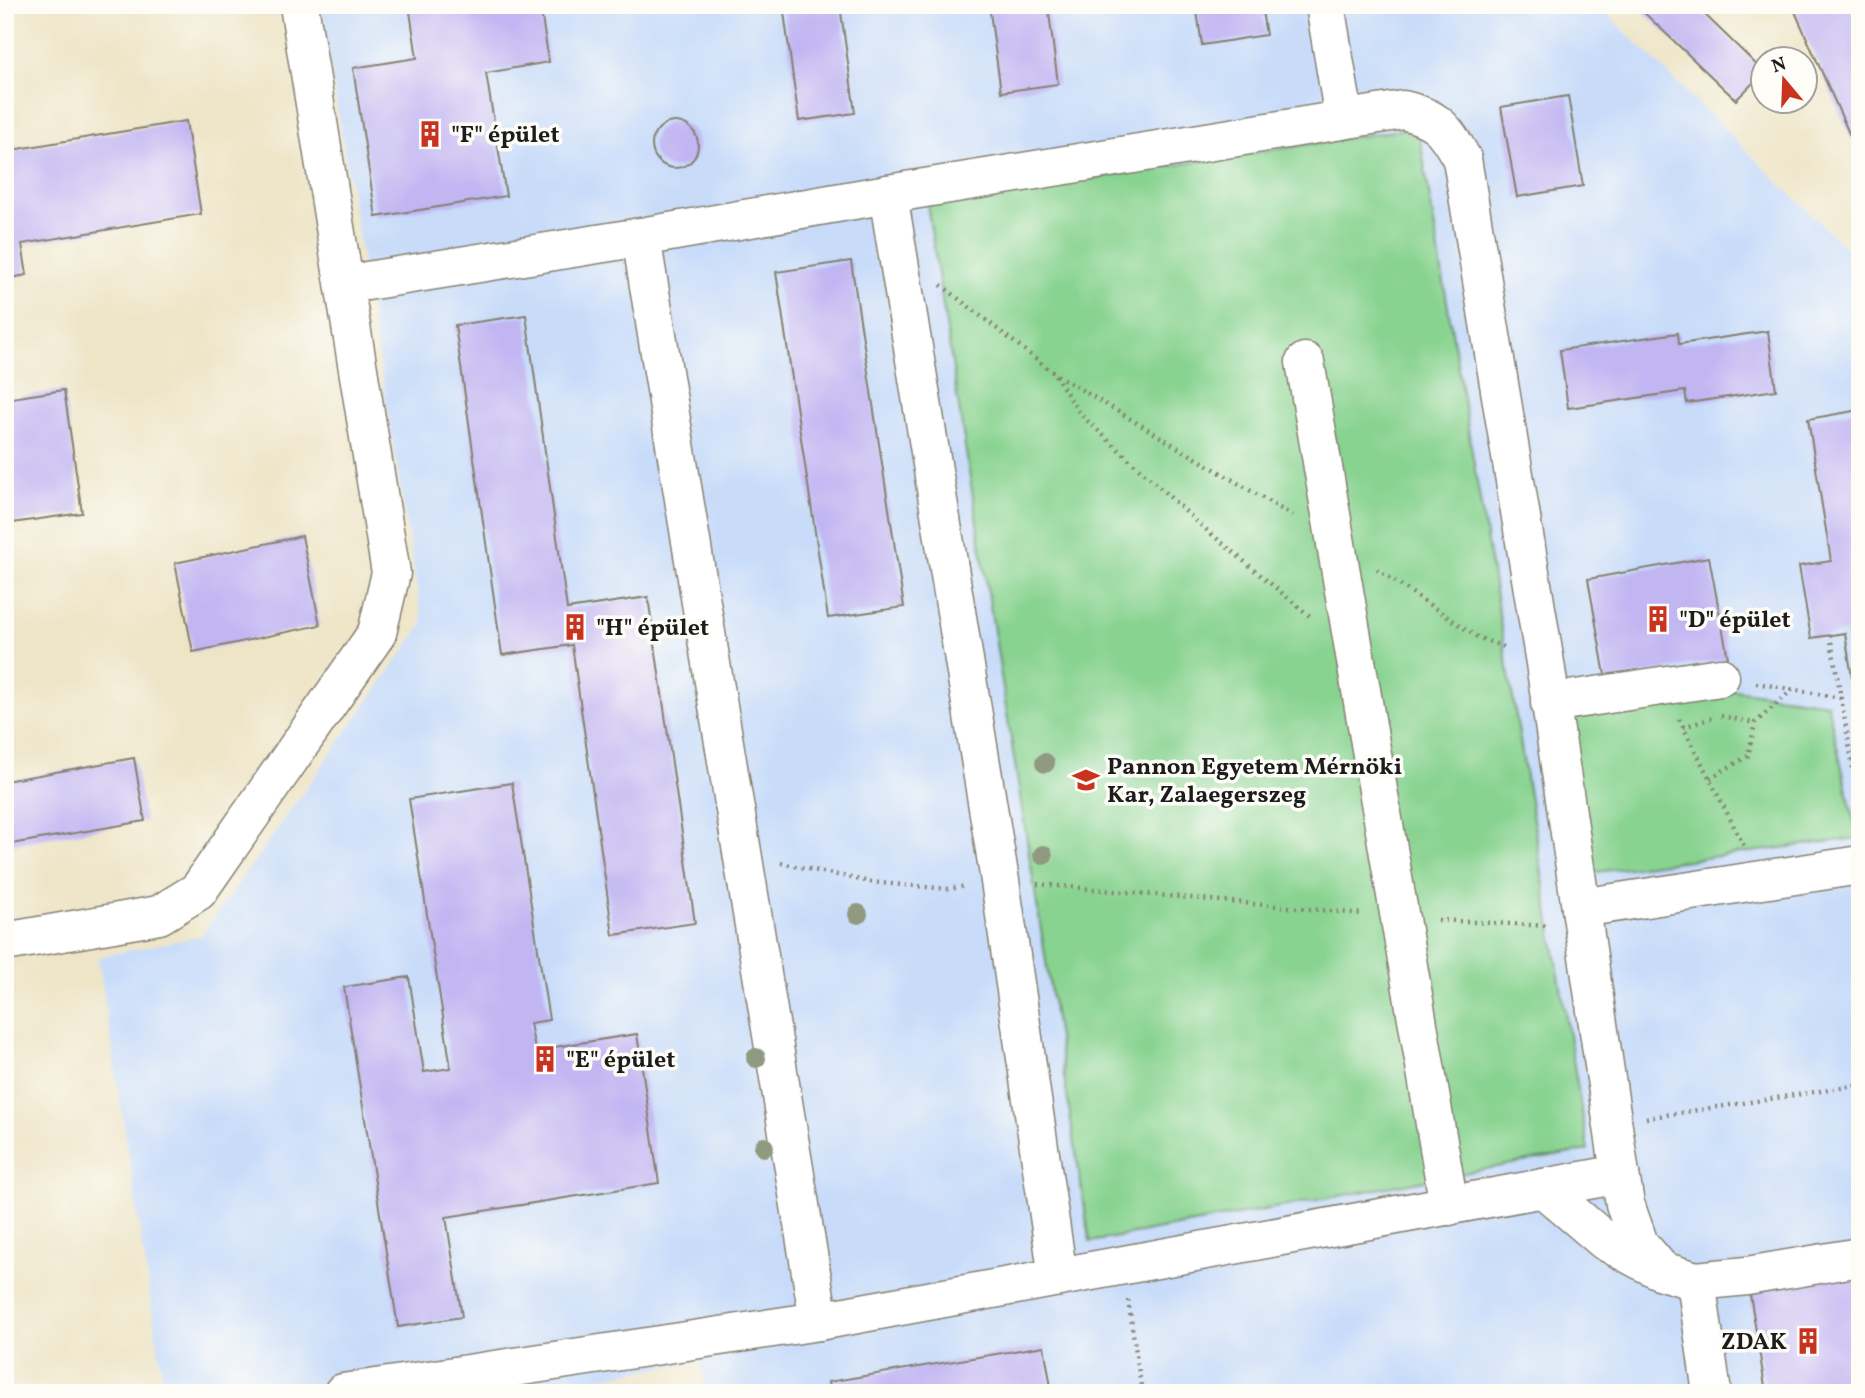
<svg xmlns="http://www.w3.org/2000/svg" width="1865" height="1398" viewBox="0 0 1865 1398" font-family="Vollkorn,serif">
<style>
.built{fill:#c8dcf9}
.green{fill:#88d390;stroke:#527856;stroke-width:2}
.building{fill:#c1b6f2}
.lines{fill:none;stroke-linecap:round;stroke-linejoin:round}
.minor-casing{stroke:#858072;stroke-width:41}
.path{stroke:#858072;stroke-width:4.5;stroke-dasharray:2 5;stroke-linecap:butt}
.minor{stroke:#fff;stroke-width:38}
.tree{fill:#8f9a80}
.labels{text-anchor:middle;stroke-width:7;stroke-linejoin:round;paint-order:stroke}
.poi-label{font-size:24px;font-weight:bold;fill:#1c1c1c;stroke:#fdfcf7;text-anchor:start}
</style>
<rect width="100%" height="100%" fill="#fdfcf7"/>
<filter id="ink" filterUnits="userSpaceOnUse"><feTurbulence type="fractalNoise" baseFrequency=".0143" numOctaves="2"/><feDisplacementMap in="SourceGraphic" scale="14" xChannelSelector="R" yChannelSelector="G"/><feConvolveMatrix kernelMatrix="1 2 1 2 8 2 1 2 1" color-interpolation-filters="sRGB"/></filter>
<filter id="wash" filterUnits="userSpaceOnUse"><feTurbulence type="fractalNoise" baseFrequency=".00686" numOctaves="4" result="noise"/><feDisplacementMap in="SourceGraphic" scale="28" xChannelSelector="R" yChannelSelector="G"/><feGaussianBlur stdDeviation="1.57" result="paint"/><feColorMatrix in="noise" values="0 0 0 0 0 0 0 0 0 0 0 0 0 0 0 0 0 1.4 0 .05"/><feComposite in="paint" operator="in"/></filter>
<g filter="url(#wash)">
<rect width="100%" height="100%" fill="#eee5c7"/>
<path class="built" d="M320,5H1598L1860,262V1393H707L700,1361L506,1393H165L98,957L201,936L423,624Z"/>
<g class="green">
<path d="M1418,127L1588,1150L1090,1242L927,204Z"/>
<path d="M1712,687L1827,703L1858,838L1589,873L1564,711Z"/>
</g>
<g id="blocks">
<g class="building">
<path d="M409,5H540L549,62L486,73L506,196L376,217L353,68L417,58Z"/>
<path d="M783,5H840L855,113L799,121Z"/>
<path d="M989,5H1048L1058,84L1001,92Z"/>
<path d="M1196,5H1261L1266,35L1202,45Z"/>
<path d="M1636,5H1695L1764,72L1736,100Z"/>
<path d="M1792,5H1860V158Z"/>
<path d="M1568,96L1583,186L1517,197L1501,107Z"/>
<path d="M186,121L201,214L22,244L27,275L5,279V151Z"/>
<circle cx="675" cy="145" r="23"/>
<path d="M851,261L904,607L828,618L776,272Z"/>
<path d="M526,315L567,609L648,597L695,923L613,935L572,645L502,655L455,325Z"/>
<path d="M1768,331L1776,390L1687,403L1685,391L1568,408L1560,350L1678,333L1679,344Z"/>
<path d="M64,390L82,513L5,524V399Z"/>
<path d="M1860,410V677L1852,678L1845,633L1811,638L1799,566L1831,561L1808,419Z"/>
<path d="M302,536L320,625L193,652L175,563Z"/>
<path d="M1709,557L1728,658L1606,681L1588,579Z"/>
<path d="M134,758L145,821L5,845V781Z"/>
<path d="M512,783L549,1020L530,1023L535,1050L637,1034L659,1183L446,1217L462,1317L398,1327L344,987L409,977L424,1072L451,1068L409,799Z"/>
<path d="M1860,1269V1393H1766L1749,1288Z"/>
<path d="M1044,1346L1052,1393H830L828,1382Z"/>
</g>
</g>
</g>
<g filter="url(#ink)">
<use href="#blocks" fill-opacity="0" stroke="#858072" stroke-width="2"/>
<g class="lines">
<defs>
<g id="minor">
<path d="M1325,5L1344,118"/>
<path d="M1403,110C1437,118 1445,128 1462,159L1545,663L1620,1174L819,1321L641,237L888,194Z"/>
<path d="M888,194L1000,881L1058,1277"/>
<path d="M367,281L641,237"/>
<path d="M1305,362L1449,1206"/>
<path d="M1550,703L1720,677"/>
<path d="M1581,908L1860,865"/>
<path d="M5,942L159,915L198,891L377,633L391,573L299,5"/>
<path d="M1620,1174L1625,1204L1639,1244L1662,1271L1696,1281L1747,1276L1860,1257"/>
<path d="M1543,1188L1605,1241L1657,1269"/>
<path d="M1696,1281L1712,1393"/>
<path d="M343,1393L819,1321"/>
</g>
</defs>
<use href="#minor" class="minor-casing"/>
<g class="path">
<path d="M941,285L1055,374L1293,516"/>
<path d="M1055,375L1080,414L1197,522L1312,618"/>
<path d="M1377,569L1477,637L1506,648"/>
<path d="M1830,635L1860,808"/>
<path d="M1756,683L1841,698"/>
<path d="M1721,716L1755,723"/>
<path d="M1679,719L1745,848"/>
<path d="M1683,727L1713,718"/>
<path d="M1710,778L1748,756L1755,723L1793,689"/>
<path d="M781,863L870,882L949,889L966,886"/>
<path d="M1037,884L1363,914"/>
<path d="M1438,920L1548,926"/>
<path d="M1646,1118L1860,1085"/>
<path d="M1128,1300L1142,1393"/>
</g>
<use href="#minor" class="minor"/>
</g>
<g class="tree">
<circle cx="1045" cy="763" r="10"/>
<circle cx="1043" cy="855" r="10"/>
<circle cx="858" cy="914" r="10"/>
<circle cx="756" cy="1058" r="10"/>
<circle cx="764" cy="1147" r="10"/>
</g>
</g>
<defs>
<symbol id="building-bare" viewBox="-9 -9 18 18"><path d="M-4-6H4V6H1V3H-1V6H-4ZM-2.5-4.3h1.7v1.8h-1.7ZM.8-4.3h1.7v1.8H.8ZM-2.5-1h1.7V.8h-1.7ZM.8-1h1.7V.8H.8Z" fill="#c8321e" stroke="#fdfcf7" stroke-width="2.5" paint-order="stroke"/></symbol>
<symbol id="university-bare" viewBox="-9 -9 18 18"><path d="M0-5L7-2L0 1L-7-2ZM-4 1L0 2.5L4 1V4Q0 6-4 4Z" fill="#c8321e" stroke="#fdfcf7" stroke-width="2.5" paint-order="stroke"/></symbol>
</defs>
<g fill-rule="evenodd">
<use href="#building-bare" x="411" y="115" width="38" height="38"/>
<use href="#building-bare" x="1639" y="600" width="38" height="38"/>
<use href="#building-bare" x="556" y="608" width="38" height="38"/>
<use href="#university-bare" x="1067" y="761" width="38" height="38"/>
<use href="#building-bare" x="526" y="1040" width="38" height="38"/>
<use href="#building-bare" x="1789" y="1322" width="38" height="38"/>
</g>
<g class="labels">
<g class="poi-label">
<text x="451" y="142">"F" épület</text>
<text x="1679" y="627">"D" épület</text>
<text x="596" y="635">"H" épület</text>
<text x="1107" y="774">Pannon Egyetem Mérnöki<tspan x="1107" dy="28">Kar, Zalaegerszeg</tspan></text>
<text x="566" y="1067">"E" épület</text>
<text x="1787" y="1349" text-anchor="end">ZDAK</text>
</g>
</g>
<rect width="1865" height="1398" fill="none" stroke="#fdfcf7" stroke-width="28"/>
<g transform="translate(1784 80) rotate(341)"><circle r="33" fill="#fdfcf7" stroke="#a3a29f" stroke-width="2"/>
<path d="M0-5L12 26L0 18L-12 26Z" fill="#c8321e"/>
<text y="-10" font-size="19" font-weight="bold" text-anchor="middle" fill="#1c1c1c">N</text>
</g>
</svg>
